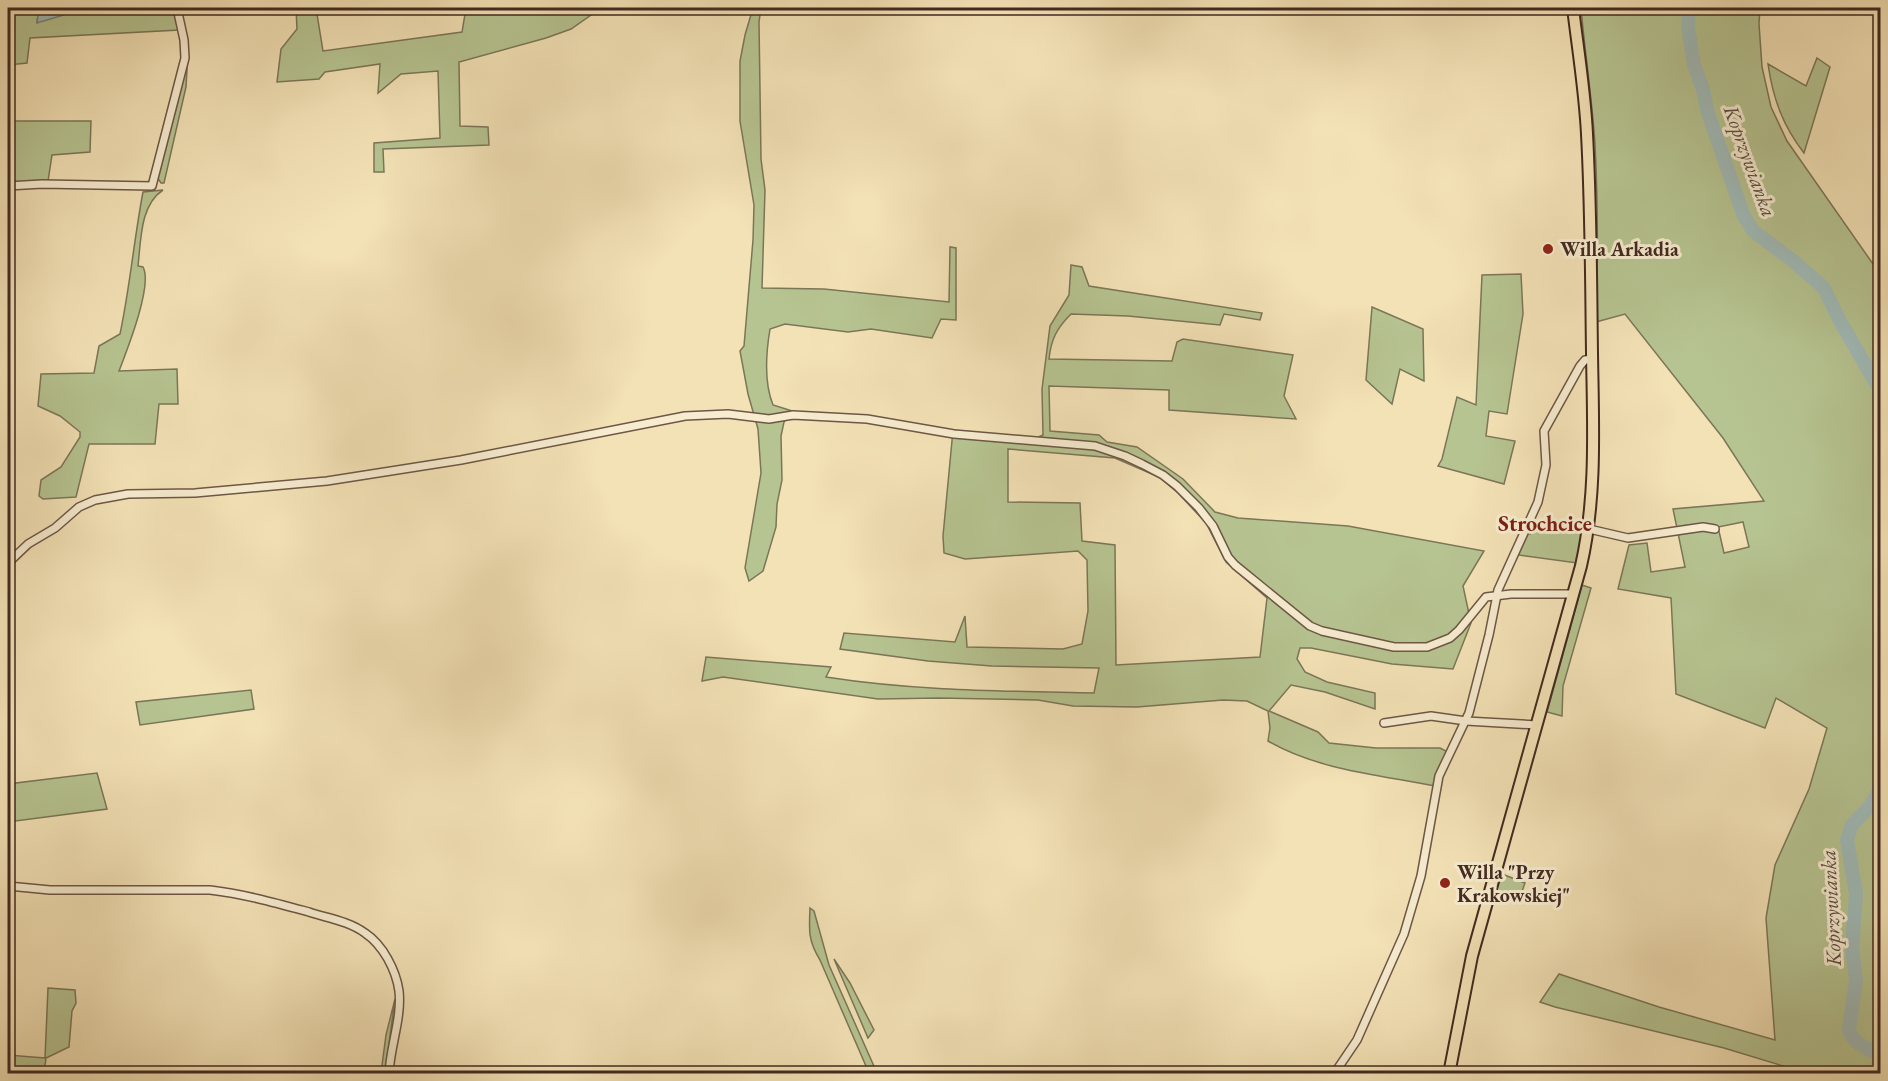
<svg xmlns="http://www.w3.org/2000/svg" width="1888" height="1081" viewBox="0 0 1888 1081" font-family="'EB Garamond',serif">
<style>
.green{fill:#b6c491;stroke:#7c7658;stroke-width:1.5;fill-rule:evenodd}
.water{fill:#a0bbb8;stroke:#7a817b;stroke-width:1.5}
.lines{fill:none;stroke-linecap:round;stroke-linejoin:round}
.river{stroke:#a0bbb8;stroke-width:14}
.street-casing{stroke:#6e5746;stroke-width:10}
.primary-casing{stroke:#422920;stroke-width:14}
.street{stroke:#f7ecd0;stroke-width:7}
.primary{stroke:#f3e2b6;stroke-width:10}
.poi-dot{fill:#8f2418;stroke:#f7ecd0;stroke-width:2}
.labels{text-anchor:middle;stroke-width:6;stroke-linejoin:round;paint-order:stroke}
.poi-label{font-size:20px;font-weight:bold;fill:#422920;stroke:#f7ecd0;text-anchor:start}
.water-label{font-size:21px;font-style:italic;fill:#5a4e46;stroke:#f7ecd0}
.quarter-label{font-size:22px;font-weight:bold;fill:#7a1f14;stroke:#f7ecd0}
</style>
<rect width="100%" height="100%" fill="#f3e2b6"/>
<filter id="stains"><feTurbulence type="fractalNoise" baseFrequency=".00333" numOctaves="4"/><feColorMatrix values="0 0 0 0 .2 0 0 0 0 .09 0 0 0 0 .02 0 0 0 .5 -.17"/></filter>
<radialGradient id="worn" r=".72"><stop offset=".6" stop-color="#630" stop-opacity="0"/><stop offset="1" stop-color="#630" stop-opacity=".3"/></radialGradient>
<g class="green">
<path d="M8,8H39L37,22L87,8H173L179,30L30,38L27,63L8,65Z"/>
<path d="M296,8H316L323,51L462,32L466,8H601L571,29L546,38L459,62L460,126L488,127L489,145L383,149L384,172H374V143L440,138L438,71L401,74L378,93L380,64L325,72L319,79L277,82L281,49L297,29Z"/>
<path d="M753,8H761L759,22L761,159L765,190L762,288L824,289L949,302L950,247L956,248V320L941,319L932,338L871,329L848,332L785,324L770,329C766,353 764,383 773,405L792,411L784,422L781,436L782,480L777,504L776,527L763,571L749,581L745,568L761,473L758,429L748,394L740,351L744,346L753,240L754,205L740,121V61L745,35Z"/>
<path d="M1581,8H1760L1759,24L1762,67L1771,107L1787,141L1880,274V1073H1786L1783,1066L1724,1048L1555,1007L1540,1002L1559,974L1659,1007L1775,1040L1766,918L1775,865L1809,789L1827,728L1776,698L1765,728L1676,694L1671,598L1618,589L1629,545L1647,543L1651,572L1685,567L1673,509L1764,501L1723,438L1625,314L1596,322C1598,263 1598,203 1595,144C1592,98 1585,53 1581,8ZM1743,522L1749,547L1724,553L1718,527Z"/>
<path d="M188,53L186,87L164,183H161L157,177Z"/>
<path d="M1817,58L1830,67L1804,153C1783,126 1773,99 1768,64L1806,86Z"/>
<path d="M8,121H91L90,152L52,155L48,181L8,183Z"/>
<path d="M163,190C140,205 141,240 138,266L143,267C153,285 127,350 119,371L177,369L178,404H159L155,444H89L76,497L43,499L39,496L41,480L61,467L80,437V432L60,416L38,406L41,374L94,373L99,346L120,334C130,287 134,239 143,192Z"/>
<path d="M1071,265L1082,267L1089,286L1262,313L1260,320L1224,314L1220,325L1128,316L1071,314C1057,328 1051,339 1049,359L1172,361L1177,342L1183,339L1293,355L1284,396L1296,419L1169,410V390L1049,386L1050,431L1099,435L1107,442L1137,447L1183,479L1215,512L1238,518L1348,526L1484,551L1463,586L1471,623L1453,669L1392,664L1311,648H1300L1297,659L1305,672L1327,682L1375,693V709L1325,692L1291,685L1269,711L1318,732L1329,743L1376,748H1440L1448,752L1435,786C1379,775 1318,770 1268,741L1270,728L1268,711L1247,701L1223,700L1137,707L1073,706L1038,700L939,698L878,699L723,677L702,681L706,657L831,667L826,677C915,691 1004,691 1094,693L1099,668L992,666L928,661L840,649L844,633L955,642L965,616L967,647L1063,649L1082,644L1088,611L1087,560L1078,551L965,559L944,553L943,536L953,430L1036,438L1043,435L1042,389L1050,326L1069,295ZM1008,449L1115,458L1159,477L1178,493L1206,523L1226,562L1267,598L1260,657L1116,665L1115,545L1082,541L1080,503L1008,502Z"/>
<path d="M1521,274L1523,314L1507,414L1489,411L1486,436L1515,441L1504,484L1438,466L1442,459L1457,397L1476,405L1482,275Z"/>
<path d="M1372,307L1423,329L1424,381L1400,369L1392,404L1366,380Z"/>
<path d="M1537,521L1582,532L1577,563L1511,554L1522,531L1530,534Z"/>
<path d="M1582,585L1591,588L1563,686L1562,716L1547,712Z"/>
<path d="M251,690L254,709L140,725L136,702Z"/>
<path d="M97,773L107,809L8,822V784Z"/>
<path d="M1502,874L1525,883L1520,897L1496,892Z"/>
<path d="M810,908L814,911L829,965L877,1073H869L820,960C808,941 809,930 810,908Z"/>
<path d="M834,959L850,983L874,1030L868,1038Z"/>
<path d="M48,988L75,990L76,1003L72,1011L69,1047L46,1058L44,1073H8V1055L45,1058Z"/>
<path d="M395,999L385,1073H381L386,1035Z"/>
</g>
<path class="water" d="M39,8H87L37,23Z"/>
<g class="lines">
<g class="river">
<path d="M1689,8L1688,27L1694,65L1703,89L1707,110L1743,214L1753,231L1792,260L1824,288L1840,321L1880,390"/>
<path d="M1880,788L1871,805L1852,825L1847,840L1856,894L1852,947L1856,981L1849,1029C1851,1043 1869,1049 1880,1055"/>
</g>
<defs>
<g id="street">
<path d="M8,186L42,184L152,186L185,58L184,40L177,8"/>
<path d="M1589,529L1628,538L1703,527L1715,529"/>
<path d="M8,563L28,544L55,528L79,507L95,500L128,494L195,493L327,481L461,460L685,416L728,414L769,419L793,415L867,419L954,434L1095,446L1125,456L1142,464L1163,475L1177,486L1199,508L1213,526L1228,557L1235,565L1310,626L1322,631L1394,647H1427L1450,638L1459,630L1486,597L1511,594H1573"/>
<path d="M1384,723L1431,716L1466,721L1537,725"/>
<path d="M8,886L50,890H210C244,894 276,903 309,912C327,918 349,921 365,933C383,945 396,970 399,991C402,1018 390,1047 389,1074"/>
<path d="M1334,1074L1357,1040L1404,934L1421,876L1439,776L1469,713L1489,635L1498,590L1538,502L1546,465L1544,431L1580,366L1585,360L1592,359"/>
</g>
<path id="primary" d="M1449,1074L1472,956L1581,566C1597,496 1593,424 1592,353C1591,280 1591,207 1587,134C1585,92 1578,50 1573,8"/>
</defs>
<use href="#street" class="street-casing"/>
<use href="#primary" class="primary-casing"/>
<use href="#street" class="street"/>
<use href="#primary" class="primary"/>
</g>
<g class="poi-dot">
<circle cx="1548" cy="249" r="6"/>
<circle cx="1445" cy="883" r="6"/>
</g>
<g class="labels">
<g class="poi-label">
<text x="1560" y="256">Willa Arkadia</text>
<text x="1457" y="879">Willa "Przy<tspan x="1457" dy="23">Krakowskiej"</tspan></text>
</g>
<g class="water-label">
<text transform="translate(1750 161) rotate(70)" y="7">Koprzywianka</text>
<text transform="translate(1831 908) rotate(-93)" y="7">Koprzywianka</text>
</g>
<g class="quarter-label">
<text x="1545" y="531">Strochcice</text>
</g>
</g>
<rect width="1888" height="1081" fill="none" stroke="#f3e2b6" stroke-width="30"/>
<rect x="9" y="9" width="1870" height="1063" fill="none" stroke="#422920" stroke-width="3"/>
<rect x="15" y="15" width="1858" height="1051" fill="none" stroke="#422920" stroke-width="1.5"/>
<rect width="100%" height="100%" filter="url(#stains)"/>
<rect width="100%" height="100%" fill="url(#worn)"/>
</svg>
